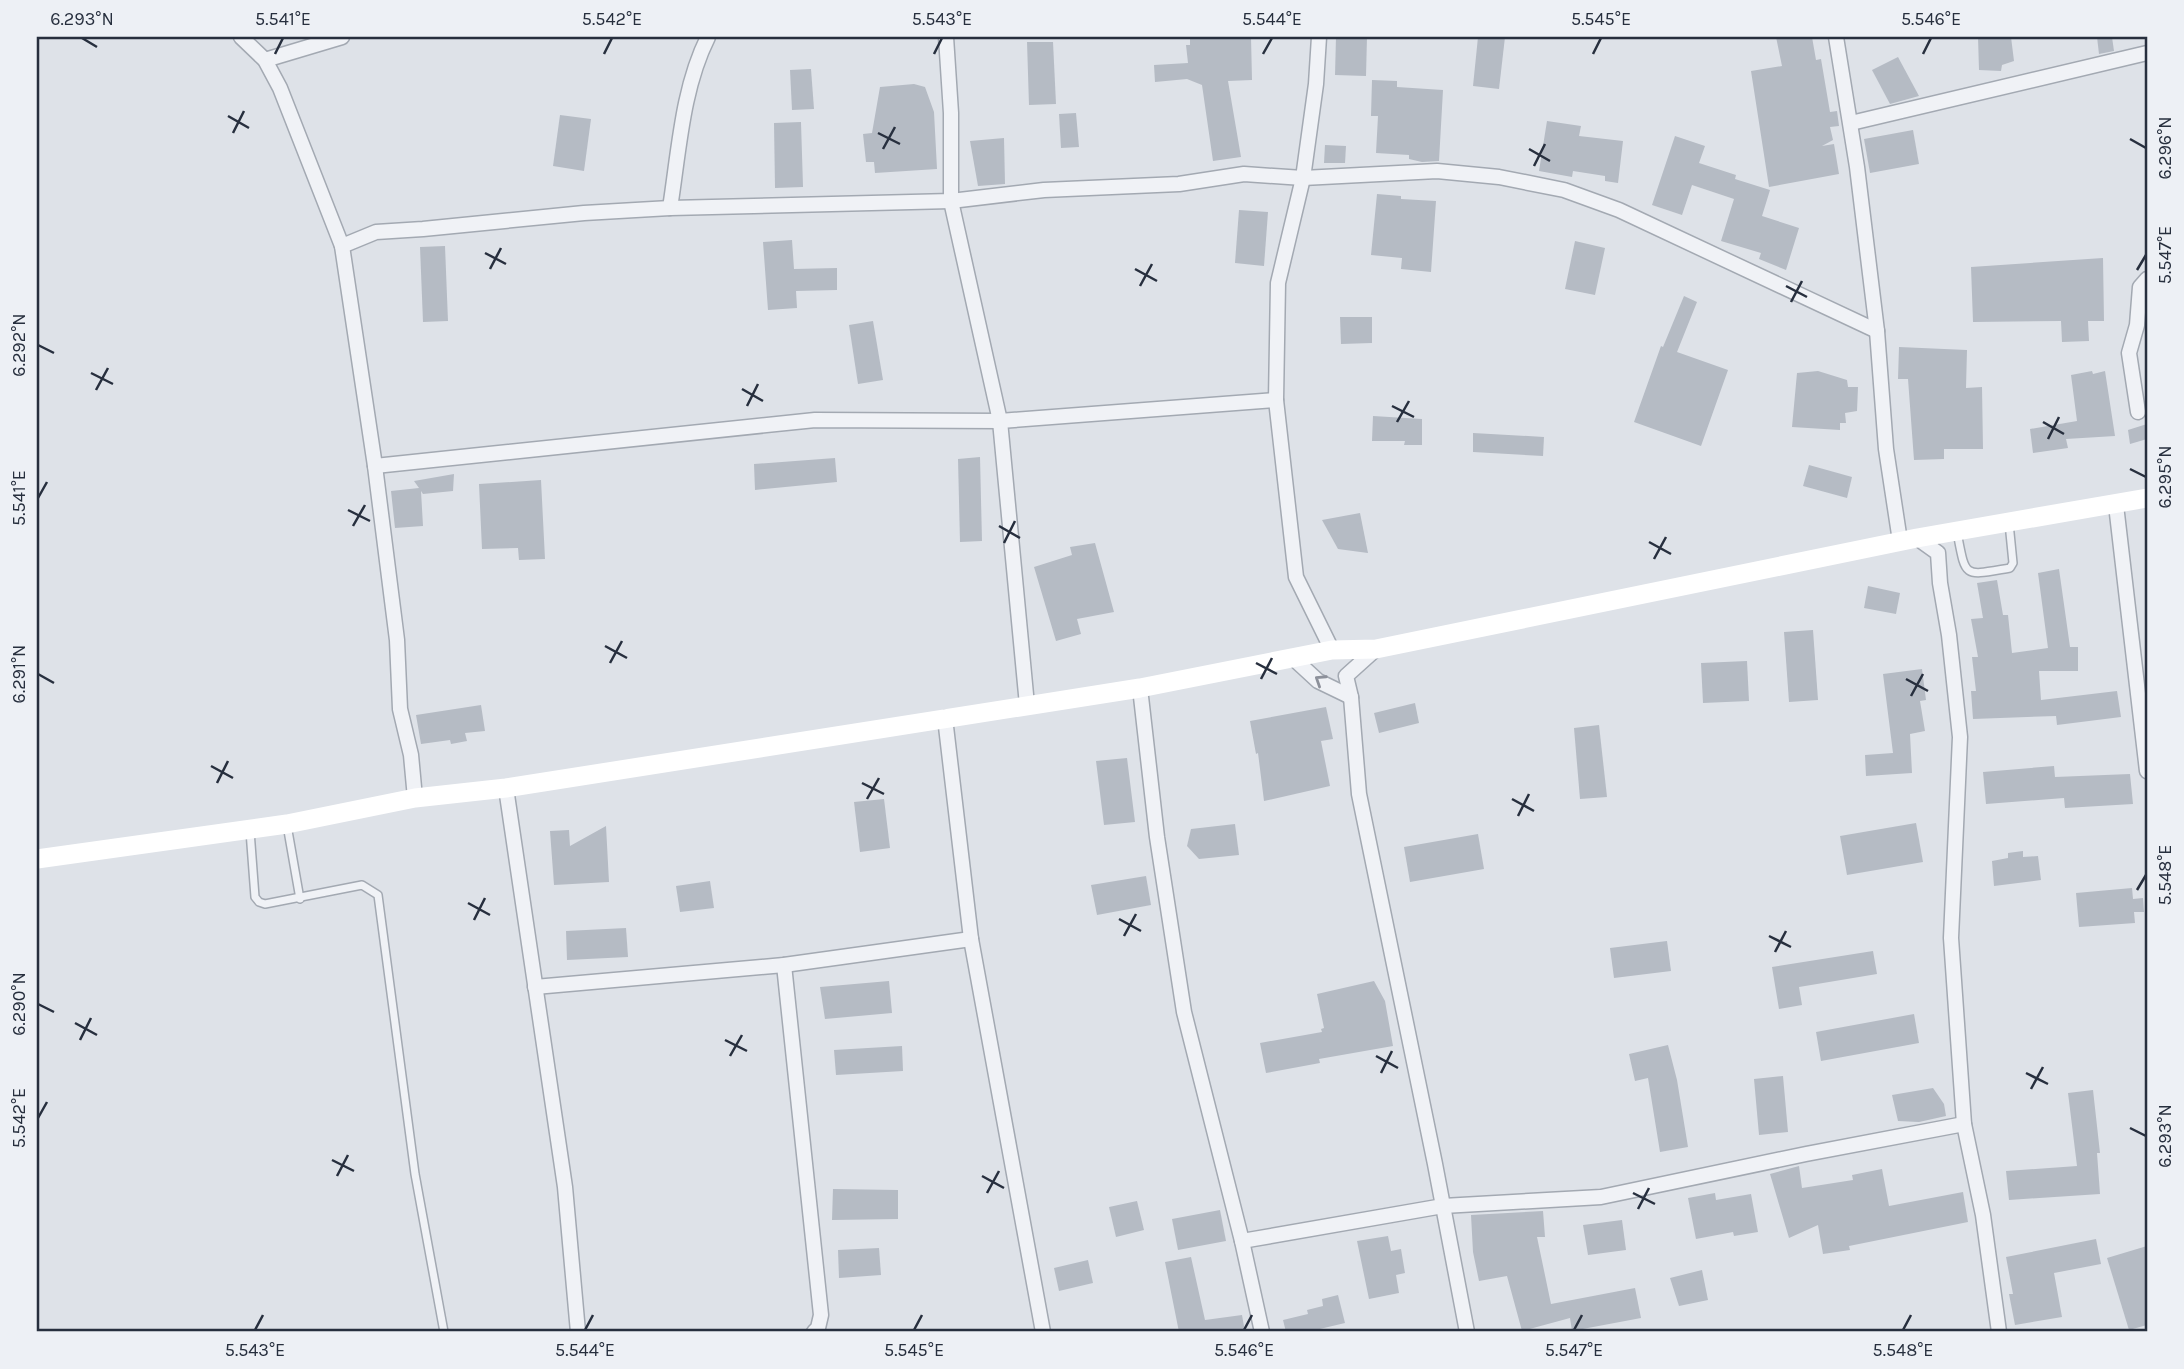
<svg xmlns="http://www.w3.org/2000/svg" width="2184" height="1369" viewBox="0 0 2184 1369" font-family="Karla,sans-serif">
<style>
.building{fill:#b5bbc4}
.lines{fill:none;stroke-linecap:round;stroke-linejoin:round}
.service-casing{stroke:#a3a9b2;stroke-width:10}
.minor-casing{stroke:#a3a9b2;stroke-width:17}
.service{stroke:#f0f2f6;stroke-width:7}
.minor{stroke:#f0f2f6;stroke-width:14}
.secondary{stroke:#fff;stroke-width:19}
.oneway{stroke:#8c909a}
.ticks{fill:none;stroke:#272f3e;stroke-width:2.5}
.neatline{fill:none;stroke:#272f3e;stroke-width:2.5}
.ticks-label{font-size:18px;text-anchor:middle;fill:#272f3e}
</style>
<rect width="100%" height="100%" fill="#dee2e8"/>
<g class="building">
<path d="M1209,37H1251L1252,80L1228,81L1241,157L1213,161L1202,85L1187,79L1155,82L1154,65L1188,63L1186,45H1190V39Z"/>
<path d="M1336,37H1367L1366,76L1335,75Z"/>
<path d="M1478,37H1505L1499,89L1473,86Z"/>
<path d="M1776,37H1812L1816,60L1821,59L1830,112L1837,111L1839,126L1830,127L1833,140L1822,146L1834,144L1839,174L1769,187L1751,71L1782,66Z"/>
<path d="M1978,37H2011L2014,61L2002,65L2001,71L1979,70Z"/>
<path d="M2097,37H2112L2114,51L2099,54Z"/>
<path d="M1027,42H1053L1056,104L1029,105Z"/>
<path d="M1898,57L1919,96L1890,104L1872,70Z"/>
<path d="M811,69L814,109L792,110L790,70Z"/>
<path d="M1372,80L1397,81V87L1443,90L1439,161L1422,162L1409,159V155L1376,153L1378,116H1371Z"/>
<path d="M914,84L925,87L934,112L937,169L875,173L874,162H866L863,134L872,133L880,87Z"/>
<path d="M1076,113L1079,147L1061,148L1059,114Z"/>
<path d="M560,115L591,119L584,171L553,166Z"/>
<path d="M1547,121L1581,126L1579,136L1623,141L1618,183L1605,181V176L1573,171L1572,177L1539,171Z"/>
<path d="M801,122L803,187L775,188L774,123Z"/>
<path d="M1913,130L1919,164L1870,173L1864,139Z"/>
<path d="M1675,136L1705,146L1699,163L1736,175L1735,179L1770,190L1762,216L1799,228L1786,270L1759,259L1761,253L1721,241L1734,199L1692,185L1682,215L1652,205Z"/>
<path d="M1004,138L1005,184L978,186L970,141Z"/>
<path d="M1325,145L1346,146L1345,163H1324Z"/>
<path d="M1377,194L1401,196V199L1436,201L1431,272L1401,269L1402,258L1371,255Z"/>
<path d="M1239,210L1268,212L1264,266L1235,263Z"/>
<path d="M792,240L794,269L837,268V290L796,291L797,308L768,310L763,242Z"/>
<path d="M1575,241L1605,248L1595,295L1565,289Z"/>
<path d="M445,246L448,321L423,322L420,247Z"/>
<path d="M2103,258L2104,321H2088L2089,341L2062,342L2061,321L1973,322L1971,267Z"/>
<path d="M1684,296L1697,302L1677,352L1728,370L1701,446L1634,422L1661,346L1663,347Z"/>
<path d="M1340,317H1372V343L1341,344Z"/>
<path d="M873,321L883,380L858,384L849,325Z"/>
<path d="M1899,347L1967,350L1966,388L1982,387L1983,449H1944V459L1914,460L1908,379H1898Z"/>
<path d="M1818,371L1847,380L1848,387H1858L1857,411L1845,413L1846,423H1840V430L1792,427L1797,373Z"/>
<path d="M2092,371L2093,374L2105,371L2115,436L2066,439L2068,448L2033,453L2030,429L2077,421L2071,375Z"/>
<path d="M1373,416L1422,419V445H1404L1405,441H1372Z"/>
<path d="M2147,424V439L2130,444L2128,430Z"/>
<path d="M1473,433L1544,437L1543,456L1473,452Z"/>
<path d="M980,457L982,541L960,542L958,459Z"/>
<path d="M835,458L837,482L755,490L754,464Z"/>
<path d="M1809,465L1852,477L1847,498L1803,486Z"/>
<path d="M454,474L453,491L423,494L421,491L423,526L395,528L391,491L419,488L414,481Z"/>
<path d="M541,480L545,559L519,560L518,548L482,549L479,484Z"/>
<path d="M1360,513L1368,553L1338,549L1322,520Z"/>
<path d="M1095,543L1114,612L1077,619L1081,634L1056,641L1034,567L1072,555L1070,547Z"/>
<path d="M2059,569L2070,647H2078V671H2039L2041,700L2117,691L2121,717L2057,725L2056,716L1973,719L1971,691H1976L1972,657H1978L1971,619L1983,618L1977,583L1997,580L2003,615H2008L2012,653L2048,648L2038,573Z"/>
<path d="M1868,586L1900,593L1896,614L1864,608Z"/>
<path d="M1813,630L1818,700L1789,702L1784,632Z"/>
<path d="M1747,661L1749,701L1703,703L1701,663Z"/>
<path d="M1922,669L1926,700L1920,701L1925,731L1910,734L1912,773L1866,776L1865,755L1893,753L1883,674Z"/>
<path d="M1415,703L1419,723L1379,733L1374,713Z"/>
<path d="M481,705L485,731L465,733L467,741L451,744L450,740L421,744L416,715Z"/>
<path d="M1326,707L1333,739L1321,741L1330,786L1264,801L1258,753L1256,754L1250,721Z"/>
<path d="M1599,725L1607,797L1580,799L1574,728Z"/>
<path d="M1127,758L1135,822L1104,825L1096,761Z"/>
<path d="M2054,766L2055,777L2130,774L2133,804L2065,808L2064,798L1986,804L1983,772Z"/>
<path d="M884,799L890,848L860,852L854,802Z"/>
<path d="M1916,823L1923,862L1847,875L1840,836Z"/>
<path d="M1235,824L1239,855L1199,859L1187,846L1191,829Z"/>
<path d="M606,826L609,882L554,885L550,831L569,830L570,846Z"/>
<path d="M1478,834L1484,869L1410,882L1404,847Z"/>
<path d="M2023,851V857L2038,856L2041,880L1994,886L1992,861L2008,858V853Z"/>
<path d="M1146,876L1151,905L1097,915L1091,885Z"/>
<path d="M710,881L714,908L680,912L676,886Z"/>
<path d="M2132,888L2133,899L2143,898L2144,912H2134L2135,923L2079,927L2076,893Z"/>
<path d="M626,928L628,957L567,960L566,931Z"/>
<path d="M1667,941L1671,971L1614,978L1610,948Z"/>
<path d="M1873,951L1877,974L1799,987L1802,1005L1779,1009L1772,967Z"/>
<path d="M889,981L892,1013L825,1019L820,987Z"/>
<path d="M1374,981L1385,1001L1393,1046L1319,1059L1320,1063L1266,1073L1260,1043L1322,1032L1321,1029L1324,1028L1317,994Z"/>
<path d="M1914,1014L1919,1043L1821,1061L1816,1032Z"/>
<path d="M1668,1045L1677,1080L1688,1147L1660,1152L1648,1078L1635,1081L1629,1054Z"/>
<path d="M902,1046L903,1071L836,1075L834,1050Z"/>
<path d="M1783,1076L1788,1132L1759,1135L1754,1079Z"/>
<path d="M1933,1088L1944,1104L1946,1116L1919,1122L1898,1121L1892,1095Z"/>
<path d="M2093,1090L2100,1153H2097L2100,1194L2009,1200L2006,1171L2077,1166L2068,1093Z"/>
<path d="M1799,1166L1802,1188L1853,1180L1852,1175L1882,1169L1889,1206L1963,1192L1968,1222L1849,1246L1850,1250L1823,1254L1818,1225L1789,1238L1770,1174Z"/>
<path d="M833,1189L898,1190V1219L832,1220Z"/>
<path d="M1715,1193L1716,1200L1751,1194L1758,1232L1734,1236L1733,1232L1696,1239L1688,1198Z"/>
<path d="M1137,1201L1144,1230L1116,1237L1109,1207Z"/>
<path d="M1220,1210L1226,1241L1178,1250L1172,1219Z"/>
<path d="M1543,1211L1545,1237H1537L1551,1304L1635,1288L1641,1318L1572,1331L1570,1318L1522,1331L1507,1276L1479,1281L1473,1252L1471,1215Z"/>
<path d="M1622,1220L1626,1250L1588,1255L1583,1225Z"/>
<path d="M1388,1236L1391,1251L1401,1249L1405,1273L1396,1275L1399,1293L1369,1299L1357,1241Z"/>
<path d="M2096,1239L2101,1264L2054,1273L2062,1317L2015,1325L2009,1294H2013L2006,1257Z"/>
<path d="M2147,1246V1325L2129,1330L2107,1258Z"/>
<path d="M879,1248L881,1275L839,1278L838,1250Z"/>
<path d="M1191,1257L1205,1320L1242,1315L1245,1332H1179L1165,1262Z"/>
<path d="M1088,1260L1093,1283L1059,1291L1054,1268Z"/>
<path d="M1702,1270L1708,1300L1679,1306L1670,1278Z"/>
<path d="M1338,1295L1345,1323L1307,1332H1286L1283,1320L1308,1314L1307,1310L1323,1306L1322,1299Z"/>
</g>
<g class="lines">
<defs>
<g id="service">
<path d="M1957,532C1966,579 1963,576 2010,568L2013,563L2009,523"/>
<path d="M287,825L300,899"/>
<path d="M250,831L255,897L259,902L265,904L362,885L378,895L415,1174L444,1332"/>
</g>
<g id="minor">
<path d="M241,37L265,60L280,88L342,246L375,466L397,640L400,709L411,755L415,798"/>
<path d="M946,37L951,113V201L1000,421L1027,705"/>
<path d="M1319,37L1316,84L1303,178L1278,283L1276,400L1296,577L1332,650"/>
<path d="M1836,37L1857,167L1877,331L1886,449L1900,541"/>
<path d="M265,60L342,37"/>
<path d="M1851,123L2147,53"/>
<path d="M670,208C679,151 682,89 708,37"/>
<path d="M342,246L376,232L423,229L584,213L670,208L951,201L1044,190L1179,184L1244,174L1303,178L1437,171L1499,177L1564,190L1619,210L1877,331"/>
<path d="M2138,412L2129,353L2137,325L2140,287L2147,279"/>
<path d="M375,466L815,420L1000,421L1276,400"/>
<path d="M2116,505L2147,771"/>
<path d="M1917,538L1938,553L1940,583L1949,635L1960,737L1951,938L1964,1124L1983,1215L1999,1332"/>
<path d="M1376,649L1346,676L1351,697L1359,794L1435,1164L1467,1332"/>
<path d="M1293,658L1318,681L1351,697"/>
<path d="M1140,688L1157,837L1184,1012L1242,1241L1262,1332"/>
<path d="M945,718L971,939L1043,1332"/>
<path d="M506,788L565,1187L578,1332"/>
<path d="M784,965L821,1315L818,1328L814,1332"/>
<path d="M535,987L784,965L971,939"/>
<path d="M1242,1241L1443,1206L1601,1197L1806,1154L1964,1124"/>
</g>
</defs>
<use href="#service" class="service-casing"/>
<use href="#minor" class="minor-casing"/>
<use href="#service" class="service"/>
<use href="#minor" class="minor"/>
<path class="secondary" d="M37,859L287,824L415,798L506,788L1140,688L1332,650L1376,649L1917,538L2147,498"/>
</g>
<defs><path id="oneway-chevron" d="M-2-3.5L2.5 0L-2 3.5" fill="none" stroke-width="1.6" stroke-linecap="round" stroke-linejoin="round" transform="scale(1.75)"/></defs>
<use class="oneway" href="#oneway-chevron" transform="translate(1320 680) rotate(-147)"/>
<path class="ticks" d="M82,38L97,47M275,54L283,38M604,54L612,38M934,54L942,38M1263,54L1272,38M1593,54L1601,38M1923,54L1931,38M228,116L249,128M233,133L244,111M878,133L900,144M2130,139L2146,148M883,149L895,127M1529,149L1550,161M1534,166L1545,144M485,253L506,264M490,269L501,248M1135,269L1157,281M2137,270L2146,255M1140,286L1152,264M1786,286L1807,297M1791,302L1802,281M38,345L54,353M91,373L113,384M742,389L763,401M96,390L108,368M747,406L758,384M1392,406L1414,417M1397,422L1409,401M2043,422L2064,434M2048,439L2059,417M2130,469L2146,477M38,498L47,482M348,510L370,521M353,526L365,505M999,526L1020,538M1649,542L1671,554M1004,543L1015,521M1654,559L1666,537M605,646L627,658M610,663L622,641M1256,663L1277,674M38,674L54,683M1261,679L1272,658M1906,679L1928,691M1911,696L1923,674M211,766L233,778M217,783L228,761M862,783L884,794M867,799L879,778M1512,799L1534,811M1518,816L1529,794M2137,890L2146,875M468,903L490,915M1119,919L1141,931M474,920L485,898M1124,936L1136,914M1769,936L1791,947M1775,952L1786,931M38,1004L54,1012M75,1023L97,1035M80,1040L91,1018M725,1040L747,1051M730,1056L742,1035M1376,1056L1398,1068M1381,1073L1392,1051M2026,1073L2048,1084M2031,1089L2043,1067M38,1118L47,1102M2130,1128L2146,1136M332,1160L354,1171M337,1176L348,1155M982,1176L1004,1188M987,1193L999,1171M1633,1193L1655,1204M1638,1209L1649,1188M255,1330L263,1315M585,1330L593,1315M914,1330L922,1315M1244,1330L1252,1315M1574,1330L1582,1315M1903,1330L1911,1315"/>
<rect width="2184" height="1369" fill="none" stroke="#edf0f5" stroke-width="77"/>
<rect x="38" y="38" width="2108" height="1292" class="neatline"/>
<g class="ticks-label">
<text x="82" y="25">6.293°N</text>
<text x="283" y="25">5.541°E</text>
<text x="612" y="25">5.542°E</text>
<text x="942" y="25">5.543°E</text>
<text x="1272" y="25">5.544°E</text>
<text x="1601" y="25">5.545°E</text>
<text x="1931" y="25">5.546°E</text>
<text transform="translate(2165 148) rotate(-90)" y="6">6.296°N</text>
<text transform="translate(2165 255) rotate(-90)" y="6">5.547°E</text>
<text transform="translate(19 345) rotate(-90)" y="6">6.292°N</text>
<text transform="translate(2165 477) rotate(-90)" y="6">6.295°N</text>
<text transform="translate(19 498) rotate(-90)" y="6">5.541°E</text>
<text transform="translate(19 674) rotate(-90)" y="6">6.291°N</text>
<text transform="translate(2165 875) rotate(-90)" y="6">5.548°E</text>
<text transform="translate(19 1004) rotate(-90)" y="6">6.290°N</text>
<text transform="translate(19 1118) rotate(-90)" y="6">5.542°E</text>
<text transform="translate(2165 1136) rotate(-90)" y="6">6.293°N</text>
<text x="255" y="1356">5.543°E</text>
<text x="585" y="1356">5.544°E</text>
<text x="914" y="1356">5.545°E</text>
<text x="1244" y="1356">5.546°E</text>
<text x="1574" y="1356">5.547°E</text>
<text x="1903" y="1356">5.548°E</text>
</g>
</svg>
